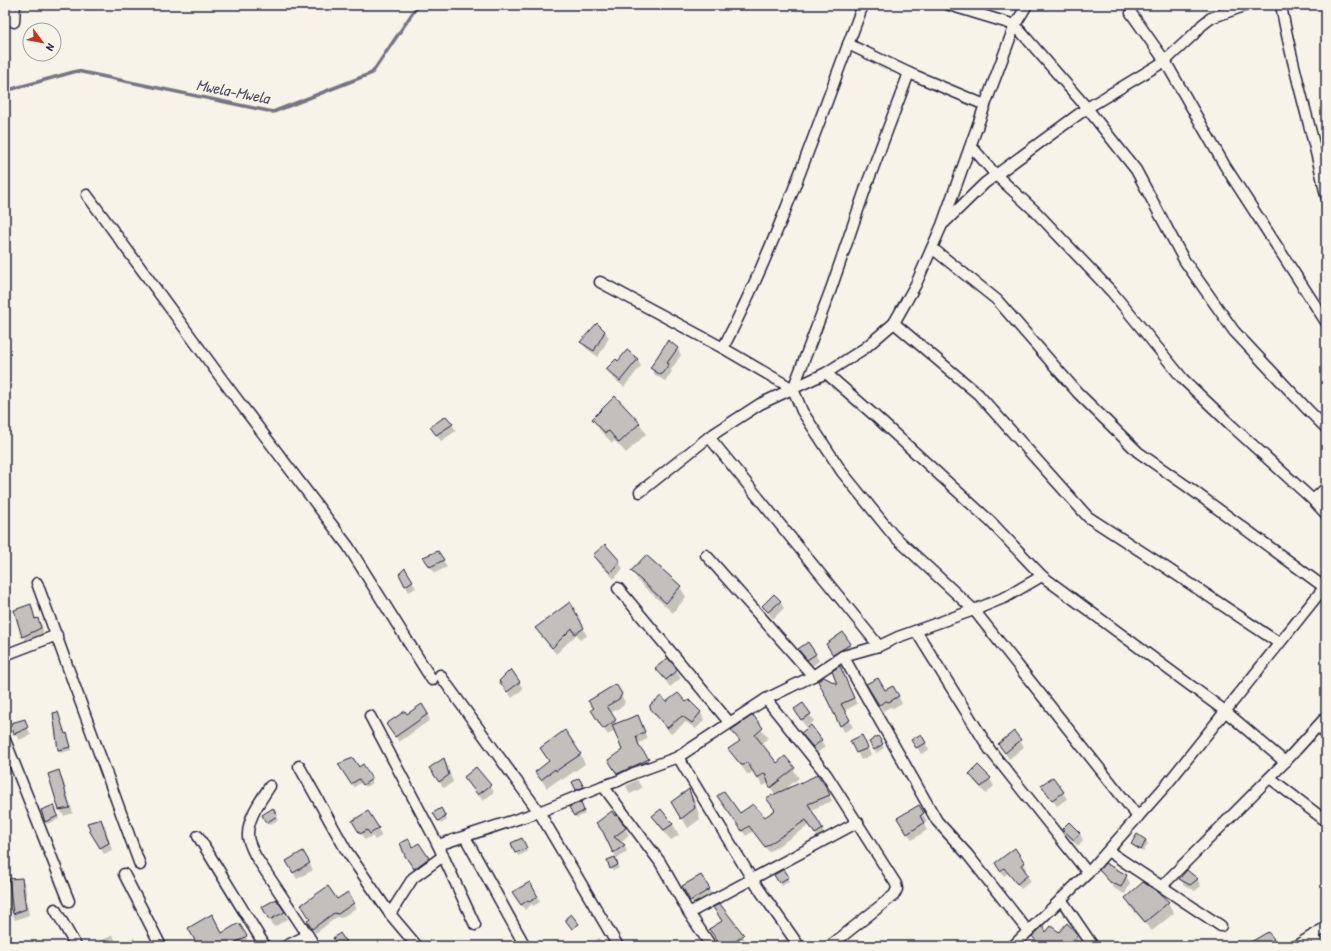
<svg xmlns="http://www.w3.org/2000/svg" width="1331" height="951" viewBox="0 0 1331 951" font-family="'Patrick Hand',sans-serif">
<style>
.shadow{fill:#0003}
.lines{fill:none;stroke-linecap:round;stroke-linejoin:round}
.stream{stroke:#76747f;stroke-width:3.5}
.building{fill:#c2bfbd;stroke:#22223b}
.street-casing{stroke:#22223b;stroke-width:13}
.street{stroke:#f7f3e8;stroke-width:10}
.labels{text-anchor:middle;stroke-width:3;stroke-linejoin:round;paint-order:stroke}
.water-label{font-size:16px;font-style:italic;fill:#535263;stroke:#f7f3e8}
</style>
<rect width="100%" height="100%" fill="#f7f3e8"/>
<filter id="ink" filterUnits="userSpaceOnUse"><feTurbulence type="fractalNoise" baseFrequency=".025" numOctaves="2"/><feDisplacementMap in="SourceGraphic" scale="8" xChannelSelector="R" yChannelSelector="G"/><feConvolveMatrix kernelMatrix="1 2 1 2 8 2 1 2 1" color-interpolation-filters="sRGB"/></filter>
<g filter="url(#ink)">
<g class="shadow">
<path d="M605,331L609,338L598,357L586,348L582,342Z"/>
<path d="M677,348L681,355L671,370L672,372L665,381L655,375L651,368Z"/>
<path d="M637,359L641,366L624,387L611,376L607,369L618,362Z"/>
<path d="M615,397L640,424L646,434L626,453L615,441L612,443L599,429L593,419Z"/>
<path d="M452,424L456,431L441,441L431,428Z"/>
<path d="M438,552L447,567L435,573L424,558Z"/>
<path d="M594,555L619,562L623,569L614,579L598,562Z"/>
<path d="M646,556L680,587L686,597L673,613L639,582L633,572Z"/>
<path d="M412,581L416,588L409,592L405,585Z"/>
<path d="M780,601L784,608L773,619L763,606Z"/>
<path d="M30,605L36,619H38L42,626L44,635L27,643L23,636Z"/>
<path d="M574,610L587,636L580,640L577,634L556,654L541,635L537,629Z"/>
<path d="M850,644L854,651L838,661L831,651Z"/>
<path d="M799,649L815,654L819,661L812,666Z"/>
<path d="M668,660L681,678L670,687L657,668Z"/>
<path d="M843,674L857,704L844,711L853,727L844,732L841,725L839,686Z"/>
<path d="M519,682L523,689L512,698L505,688Z"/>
<path d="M868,684L885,692L893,687L902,703L893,708L890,707L883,711Z"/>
<path d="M615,685L625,702L623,706L610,713L617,724L641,722L647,739L639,743L642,752L651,766L621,780L613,767L624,751L615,730L608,735L596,718L594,710L589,702Z"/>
<path d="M689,702L701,713L704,720L696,729L686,722L671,734L655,715L651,708L666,703H686Z"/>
<path d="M58,713L65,735L67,734L68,737L72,750L60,753L58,750Z"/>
<path d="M427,714L430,720L399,742L391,730L406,716Z"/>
<path d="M810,715L814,721L806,727L799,716Z"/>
<path d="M753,717L768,738L761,744L777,764L785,758L799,778L784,790L828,792L832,801L811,810L825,835L819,839L810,825L769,852L753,831L746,836L718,796L740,815L765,819L775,810L767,798L775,795L769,783L763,786L753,771L750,774H747L730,749L740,742L733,730Z"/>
<path d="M24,720L31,735L19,740L15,733Z"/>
<path d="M803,733L821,740L825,747L817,753Z"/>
<path d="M921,735L929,750L921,754L913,740Z"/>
<path d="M862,736L871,755L861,760L852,741Z"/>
<path d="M878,738L884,748L876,753L870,743Z"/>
<path d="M1020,741L1024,747L1009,759L999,744Z"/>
<path d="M580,754L585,764L562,780L561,778L547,788L536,772Z"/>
<path d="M444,759L447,766L453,782L444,788L434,775Z"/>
<path d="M340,764L358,768L363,766L372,783L366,787L362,782L354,787Z"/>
<path d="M978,767L990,779L994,786L986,794L974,781L970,774Z"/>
<path d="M58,772L62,777L73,813L64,816L60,810L49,774Z"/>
<path d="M465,777L490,786L494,792L483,801Z"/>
<path d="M579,779L585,790L579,792L573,783Z"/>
<path d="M637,780L642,788L630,794L626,786Z"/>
<path d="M689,791L695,801L700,819L688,828L673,802Z"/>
<path d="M1047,792L1063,793L1067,799L1057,806Z"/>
<path d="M581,803L585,814L577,818L571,807Z"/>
<path d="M918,806L927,821L923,823L927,830L912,840L899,818Z"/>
<path d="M55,809L59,819L47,824L46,821Z"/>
<path d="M272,810L278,820L269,825L263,815Z"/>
<path d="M441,810L447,820L441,824L435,813Z"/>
<path d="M661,810L673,824L679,835L671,840L659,826L653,816Z"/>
<path d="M368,812L382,836L375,840L372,836L365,840L354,821Z"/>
<path d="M617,817L629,835L620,842L624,845L627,851L616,860L619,868L613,871L608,861L616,857L606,836L597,823Z"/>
<path d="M101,820L105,826L112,850L104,854L90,830Z"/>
<path d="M1069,823L1080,834L1083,840L1078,846L1067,836L1063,829Z"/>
<path d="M1137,836L1146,841L1148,844L1143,852L1134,847L1132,844Z"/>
<path d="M409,841L413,848L418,844L432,865L418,875L410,862Z"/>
<path d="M523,842L527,852L518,856L512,844Z"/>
<path d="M303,852L313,870L297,879L287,861Z"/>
<path d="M1024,863L1027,869L1024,871L1031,881L1021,889L1008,873L1004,876L996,864Z"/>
<path d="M7,867L13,880L22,879L25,884L29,915L15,920L9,907L5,909V868Z"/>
<path d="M1101,870L1126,876L1130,883L1125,894L1115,889L1105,877Z"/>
<path d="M783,871L789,881L782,886L776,876Z"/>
<path d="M700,876L713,896L695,907L683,887Z"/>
<path d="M1180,879H1197L1201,886L1195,891L1184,885Z"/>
<path d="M529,883L540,902L533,906L532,904L525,910L517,898Z"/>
<path d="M348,894L356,908L341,918L337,917L316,933L311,927L337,900Z"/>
<path d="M1126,898L1168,903L1174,913L1152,931L1132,909Z"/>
<path d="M720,905L747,942L742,946H722L723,921Z"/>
<path d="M263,907L284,913L288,919L274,927Z"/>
<path d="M238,924L249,943L244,946H199Z"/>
<path d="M1072,929L1079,939L1072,946H1035L1046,934H1059Z"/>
<path d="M340,934L347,945L346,946H339Z"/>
<path d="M113,935L117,944L134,938L138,946H102L101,941Z"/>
<path d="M599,938L605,946H589Z"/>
<path d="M785,939L790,946H773Z"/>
<path d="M1273,940L1276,945L1275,946H1256Z"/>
</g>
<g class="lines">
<path class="stream" d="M5,91L77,71L273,112L372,73L418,5"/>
</g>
<g class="building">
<path d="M597,323L605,331L594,351L580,342Z"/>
<path d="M668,340L678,348L667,363L669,364L661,375L650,368Z"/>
<path d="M627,350L638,359L620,381L606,369L616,359L618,361Z"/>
<path d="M615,396L640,423L619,443L609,431L605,433L592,419Z"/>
<path d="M446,416L453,424L436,435L430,427Z"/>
<path d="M605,544L620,561L610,573L593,555Z"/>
<path d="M438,551L444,560L430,567L423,557Z"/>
<path d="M646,555L681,586L666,603L631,571Z"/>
<path d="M405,568L413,581L405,586L399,574Z"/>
<path d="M774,594L781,601L768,612L762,606Z"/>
<path d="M570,602L584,628L575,634L572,628L552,648L535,628Z"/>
<path d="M31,604L35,619L38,618L41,628L22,637L14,610Z"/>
<path d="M843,632L851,644L833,655L826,644Z"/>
<path d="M808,642L816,654L807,660L798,649Z"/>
<path d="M668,658L678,670L666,680L655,668Z"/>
<path d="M840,666L854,698L841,704L850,720L840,726L818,681L824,677L837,684L832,671Z"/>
<path d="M511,669L520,682L507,692L499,681Z"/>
<path d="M878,678L885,690L893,686L899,696L889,702L886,701L879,705L866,684Z"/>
<path d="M616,684L622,694L619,699L607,706L616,720L603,729L591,710L594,708L588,701Z"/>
<path d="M678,693L686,702L689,700L701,712L692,723L682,716L667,728L650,708V705L661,696L666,702Z"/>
<path d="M803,703L811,714L801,720L794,709Z"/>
<path d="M422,704L428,714L395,737L386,724L405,711L407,714Z"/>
<path d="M58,712L65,734L67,733L71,747L58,750L53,713Z"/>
<path d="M638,715L645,732L636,736L639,746L649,759L617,774L608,760L622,750L612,725Z"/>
<path d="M753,715L763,728L755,735L777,763L785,756L795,768L770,788L765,773L757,778L747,762L744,765H741L728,749L740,741L731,730Z"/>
<path d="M25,719L28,728L14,734L11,723Z"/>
<path d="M811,725L822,740L813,747L801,733Z"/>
<path d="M565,730L581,754L556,771L555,769L541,780L535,772L549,761L540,748Z"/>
<path d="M1014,731L1021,740L1005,753L998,744Z"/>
<path d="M921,734L926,743L916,748L911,740Z"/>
<path d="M862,735L868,748L856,753L850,741Z"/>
<path d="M878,736L883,744L874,750L869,742Z"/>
<path d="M353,758L359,767L363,764L372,779L363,785L359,779L351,784L338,764Z"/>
<path d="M444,758L449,775L439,782L429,768Z"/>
<path d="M978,765L991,778L981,787L969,774Z"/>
<path d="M476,767L491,785L478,795L464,777Z"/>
<path d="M59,770L70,808L59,810L48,774Z"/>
<path d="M817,774L825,785L830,795L808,804L823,829L815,834L806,820L765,847L749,826L742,831L717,796L724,791L740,813L753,804L765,817L775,810L766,798L813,777Z"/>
<path d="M1053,777L1064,792L1052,800L1041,785Z"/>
<path d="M579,778L584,787L576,790L572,782Z"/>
<path d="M689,789L695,808L681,819L671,802Z"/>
<path d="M581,802L584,811L574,816L569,807Z"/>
<path d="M54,805L58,816L45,822L41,810Z"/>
<path d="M919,805L924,813L920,816L924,823L907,834L897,818Z"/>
<path d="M273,808L277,816L266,823L262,815Z"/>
<path d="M441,808L446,817L438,821L433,813Z"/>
<path d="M661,809L673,824L664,830L652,816Z"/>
<path d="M368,811L379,828L370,834L367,830L360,834L352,821Z"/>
<path d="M612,811L615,816L617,815L626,828L614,837L625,845L613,853L603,832L596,823Z"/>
<path d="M101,819L109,843L100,848L89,830L90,829L87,823Z"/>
<path d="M1069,822L1080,833L1074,840L1062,829Z"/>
<path d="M1137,834L1146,840L1141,850L1131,844Z"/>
<path d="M522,838L527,848L515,853L511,843Z"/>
<path d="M409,839L412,847L419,843L429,858L414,869L405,856L400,843Z"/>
<path d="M1015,848L1025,863L1021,865L1028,875L1017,884L1004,868L1000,871L995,863Z"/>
<path d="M303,851L310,863L293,873L286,861Z"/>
<path d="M615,857L618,865L610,869L607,860Z"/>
<path d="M1105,863L1127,875L1121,887L1110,882L1099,870Z"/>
<path d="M784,869L789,877L779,883L774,875Z"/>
<path d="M1187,870L1198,879L1190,885L1179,879Z"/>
<path d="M701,875L710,889L690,901L682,886Z"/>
<path d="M22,878L26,909L13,914L9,879Z"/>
<path d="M530,882L538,897L529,902L528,900L521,905L512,892Z"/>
<path d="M1143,882L1158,892L1169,902L1145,922L1125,898Z"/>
<path d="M328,886L337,899L348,892L354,903L338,914L334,913L312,929L307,921L310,919L301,905Z"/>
<path d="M276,899L285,912L269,920L262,907Z"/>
<path d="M720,904L744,935L729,946H721L709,929L722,921L713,907Z"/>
<path d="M212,914L222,933L239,923L247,936L230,946H198L188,928Z"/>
<path d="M571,914L579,924L572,929L566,921V918Z"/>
<path d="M1067,923L1078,935L1068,946H1040L1032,936L1043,926L1046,932L1051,926L1059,932Z"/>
<path d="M1268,932L1274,939L1265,946H1244Z"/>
<path d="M340,933L346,942L340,946H338L333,938Z"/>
</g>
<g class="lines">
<defs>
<g id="street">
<path d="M949,5L1015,25L1087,108L1136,170L1184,260L1234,331L1307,409L1326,428"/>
<path d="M1281,5C1292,69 1313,132 1326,196"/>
<path d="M1131,13L1165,61L1225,166L1326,322"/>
<path d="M14,22L15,5"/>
<path d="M848,44L909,73L985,105"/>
<path d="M971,146L996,175L1036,212L1112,292L1183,379L1232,426L1313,500L1326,514"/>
<path d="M87,195L227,386L348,546L432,680"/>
<path d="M944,223L985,183L1087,108L1165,61L1194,34L1202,25L1211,18L1247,5"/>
<path d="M932,248L997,300L1078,393L1138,452L1188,487L1324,587"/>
<path d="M600,282L723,348L793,389L802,411L842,472L893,535L974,610L1138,817"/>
<path d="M894,323L978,394L1088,517L1159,563L1279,643"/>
<path d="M723,348C780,238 819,120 863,5"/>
<path d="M826,373L874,415L991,522L1042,576L1225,711L1285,762"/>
<path d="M793,389L831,289L867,184L909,73"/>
<path d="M709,437L879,646"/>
<path d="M640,492L709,437L760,404L826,373L865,348L894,323L916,284L942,225L985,105L1015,25L1027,5"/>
<path d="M1313,500L1326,488"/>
<path d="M706,555L813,676"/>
<path d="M37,583L140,865"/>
<path d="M618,588L729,722"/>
<path d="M916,631L990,750L1088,873"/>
<path d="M5,655L57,635"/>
<path d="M843,656L937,821L968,855L1028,931"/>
<path d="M440,675L539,812L618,946"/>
<path d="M766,699L826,774L896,884L897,889L894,895L830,946"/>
<path d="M370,716L438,845L475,925"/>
<path d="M1318,727L1326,733"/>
<path d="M5,740L69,901"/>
<path d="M678,757L752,879L799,946"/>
<path d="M299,766L346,850L390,914L417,946"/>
<path d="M1270,778L1326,821"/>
<path d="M270,786C261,800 247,818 248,837C249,844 253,851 256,857L315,946"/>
<path d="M603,786L660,862L689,913L711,946"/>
<path d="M198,836L265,946"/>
<path d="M465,837L525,946"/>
<path d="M438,845L539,812L603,786L618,781L634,773L678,757L766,699L813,676L843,656L879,646L898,637L974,610L1006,597L1042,576"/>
<path d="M1108,851L1221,926"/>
<path d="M124,874L161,946"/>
<path d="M1162,886L1285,762L1326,717"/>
<path d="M1061,899L1093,946"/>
<path d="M55,909L76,946"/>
<path d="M689,913L858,822"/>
<path d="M390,914L413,878L443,856"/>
<path d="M1313,935L1320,946"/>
<path d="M286,946L308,935"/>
<path d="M1013,946L1088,873L1168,783L1326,585"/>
<path d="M1296,946L1326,927"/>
</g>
</defs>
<use href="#street" class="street-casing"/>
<use href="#street" class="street"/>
</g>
</g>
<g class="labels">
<g class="water-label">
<text transform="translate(233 91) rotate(11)" y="6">Mwela-Mwela</text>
</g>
</g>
<rect width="1331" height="951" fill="none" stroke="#f7f3e8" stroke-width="20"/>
<rect x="10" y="10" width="1311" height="931" fill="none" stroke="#22223b" stroke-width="1.5" filter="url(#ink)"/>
<g transform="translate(42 42) rotate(122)"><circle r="19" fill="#f7f3e8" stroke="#a29fa3"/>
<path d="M0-3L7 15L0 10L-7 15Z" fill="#c8321e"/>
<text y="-6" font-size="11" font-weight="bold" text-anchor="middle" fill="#22223b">N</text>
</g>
</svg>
